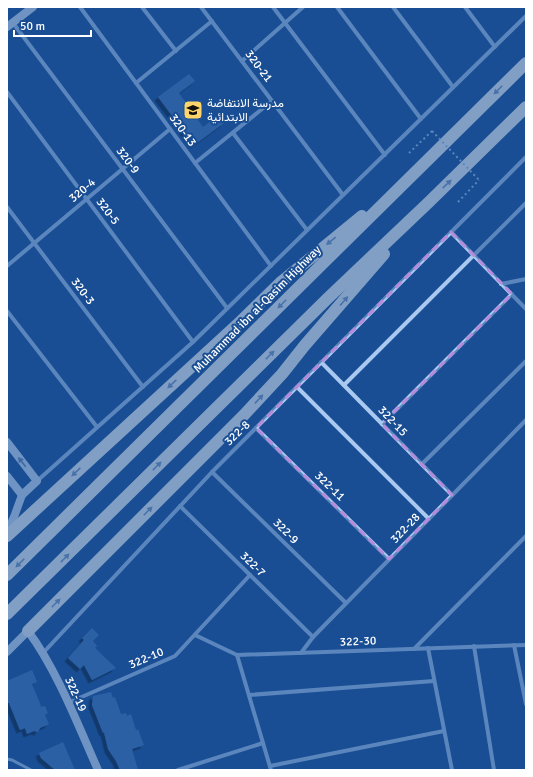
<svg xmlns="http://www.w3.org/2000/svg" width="533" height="777" viewBox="0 0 533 777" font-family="Signika,Vazirmatn,sans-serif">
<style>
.building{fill:#4277bb;filter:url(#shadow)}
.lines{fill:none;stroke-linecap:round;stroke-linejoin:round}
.path{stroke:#aac9f0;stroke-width:2;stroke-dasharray:2 3;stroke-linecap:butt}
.lane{stroke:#aac9f0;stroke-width:3}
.street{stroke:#aac9f0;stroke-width:4}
.secondary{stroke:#d7e7fb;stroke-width:8}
.highway{stroke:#fff;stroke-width:12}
.path-bridge{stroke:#aac9f0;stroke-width:2;stroke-dasharray:2 3;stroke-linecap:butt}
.oneway{fill:#809ec4}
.oneway2{fill:#658bbd}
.marked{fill:none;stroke:#b68bdc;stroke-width:3;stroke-dasharray:8 5;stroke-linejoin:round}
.labels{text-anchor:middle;stroke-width:4;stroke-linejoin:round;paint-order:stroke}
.street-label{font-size:12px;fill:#fff;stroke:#194e94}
.poi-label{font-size:12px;fill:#fff;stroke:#194e94;text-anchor:start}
</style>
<defs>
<filter id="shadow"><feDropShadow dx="-3.5" dy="3.5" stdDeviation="0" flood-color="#0009"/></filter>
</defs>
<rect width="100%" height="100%" fill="#194e94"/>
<g class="building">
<path d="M189,74L195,81L179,93L203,127L219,115L224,123L194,145L158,97Z"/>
<path d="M92,628L99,635L93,641L97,646L95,648L116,668L92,680L84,665L80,669L68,658L84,640L82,638Z"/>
<path d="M32,670L37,682L32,684L41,706L39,707L45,706L48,713L45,715L49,724L40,728L38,732L34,731L27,734L25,728L20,730L9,703H7V681Z"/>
<path d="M111,692L113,698L115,697L121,714L126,713L127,716L131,714L136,730L138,729L144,745L132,749L138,770H120L116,761L108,749L104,732L103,733L92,705L93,696Z"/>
<path d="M63,742L75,770H55L41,758L39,753Z"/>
</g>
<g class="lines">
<g class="path">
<path d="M409,153L432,131"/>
<path d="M458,202L479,180"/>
</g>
<path class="lane" d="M7,759L12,760L31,770"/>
<g class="street">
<path d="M80,7L271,266"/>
<path d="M142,7L176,51"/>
<path d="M201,7L343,195"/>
<path d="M273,7L385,155"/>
<path d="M337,7L421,119"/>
<path d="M393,7L453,87"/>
<path d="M465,7L495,47"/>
<path d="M13,23L227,308"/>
<path d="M242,61L303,7"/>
<path d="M136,83L212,21"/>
<path d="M7,92L193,342"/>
<path d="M233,133L307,230"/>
<path d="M195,163L272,101"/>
<path d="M7,207L143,387"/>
<path d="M451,232L526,309"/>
<path d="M7,266L170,129"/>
<path d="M501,284L526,279"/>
<path d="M7,311L97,427"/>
<path d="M321,362L452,495"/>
<path d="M344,385L526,203"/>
<path d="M297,387L429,519"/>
<path d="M382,424L512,294"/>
<path d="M256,428L389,559"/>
<path d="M422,464L526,361"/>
<path d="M212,472L346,603"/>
<path d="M37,481L193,342L526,16"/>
<path d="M180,506L313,637"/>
<path d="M195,635L237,655L526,645"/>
<path d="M514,645L526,704"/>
<path d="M474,646L494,770"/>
<path d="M428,648L452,770"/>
<path d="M414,649L526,536"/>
<path d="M43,653L212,472L526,157"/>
<path d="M301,653L313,637L526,420"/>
<path d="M237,655L271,770"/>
<path d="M249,695L434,681"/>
<path d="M68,703L175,656L250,575"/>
<path d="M270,766L444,731"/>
<path d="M178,770L263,743"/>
</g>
<g class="secondary">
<path d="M7,27L33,7"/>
<path d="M7,442L37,481L22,495L14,517L7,532"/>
<path d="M7,476L22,495"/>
<path d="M7,652L28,631C57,670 78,725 98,770"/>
</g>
<g class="highway">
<path d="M7,536L238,324L280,283L362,216"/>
<path d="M7,575L526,63"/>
<path d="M7,614L328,298L429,202L526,107"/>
<path d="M28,631L243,416L282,374L305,345L384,254"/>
</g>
<path class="path-bridge" d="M432,131L479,180"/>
</g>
<defs><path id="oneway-solid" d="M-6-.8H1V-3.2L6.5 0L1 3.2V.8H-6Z"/></defs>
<g class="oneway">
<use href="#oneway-solid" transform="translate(498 90) rotate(135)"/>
<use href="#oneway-solid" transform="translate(447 184) rotate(-44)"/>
<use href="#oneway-solid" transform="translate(331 241) rotate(141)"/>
<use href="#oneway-solid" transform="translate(344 301) rotate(-49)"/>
<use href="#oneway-solid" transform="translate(282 304) rotate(135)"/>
<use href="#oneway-solid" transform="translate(270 355) rotate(-45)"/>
<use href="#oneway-solid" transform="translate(172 384) rotate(137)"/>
<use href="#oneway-solid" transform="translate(259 399) rotate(-47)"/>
<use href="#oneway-solid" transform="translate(157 466) rotate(-45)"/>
<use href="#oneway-solid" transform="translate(76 472) rotate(137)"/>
<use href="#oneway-solid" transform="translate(148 511) rotate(-45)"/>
<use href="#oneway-solid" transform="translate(65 558) rotate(-45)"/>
<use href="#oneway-solid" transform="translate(20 563) rotate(135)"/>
<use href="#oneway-solid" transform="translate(56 603) rotate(-45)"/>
</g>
<use class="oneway2" href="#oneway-solid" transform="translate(22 462) rotate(-128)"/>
<path d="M0 0H533V777H0ZM451,232L512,294L382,424L452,495L389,559L256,428Z" fill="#194e94" fill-opacity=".55" fill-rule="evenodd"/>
<path class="marked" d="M451,232L512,294L382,424L452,495L389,559L256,428Z"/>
<defs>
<symbol id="school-square" viewBox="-11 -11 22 22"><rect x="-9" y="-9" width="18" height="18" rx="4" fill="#ffd468" stroke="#194e94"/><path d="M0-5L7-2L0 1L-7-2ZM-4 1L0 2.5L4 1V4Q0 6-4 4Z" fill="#111"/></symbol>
</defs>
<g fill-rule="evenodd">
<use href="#school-square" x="182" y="99" width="22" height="22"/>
</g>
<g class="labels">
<g class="street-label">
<text transform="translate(259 66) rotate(53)" y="4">320-21</text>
<text transform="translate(183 130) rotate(54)" y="4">320-13</text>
<text transform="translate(128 160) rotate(53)" y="4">320-9</text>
<text transform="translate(82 190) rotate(-40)" y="4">320-4</text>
<text transform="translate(108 211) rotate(53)" y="4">320-5</text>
<text transform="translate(83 291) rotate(53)" y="4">320-3</text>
<text transform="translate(257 309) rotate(-45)" y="4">Muhammad ibn al-Qasim Highway</text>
<text transform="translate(393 421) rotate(46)" y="4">322-15</text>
<text transform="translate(237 433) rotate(-44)" y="4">322-8</text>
<text transform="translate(330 486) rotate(44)" y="4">322-11</text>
<text transform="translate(405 528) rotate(-46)" y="4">322-28</text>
<text transform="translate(286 531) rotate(45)" y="4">322-9</text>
<text transform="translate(253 564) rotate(44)" y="4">322-7</text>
<text transform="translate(358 641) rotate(-2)" y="4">322-30</text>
<text transform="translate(146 658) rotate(-23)" y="4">322-10</text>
<text transform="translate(76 694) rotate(65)" y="4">322-19</text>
</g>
<g class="poi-label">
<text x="207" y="107">مدرسة الانتفاضة<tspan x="207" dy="14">الابتدائية</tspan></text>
</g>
</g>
<rect width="533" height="777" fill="none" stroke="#ffffff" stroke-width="16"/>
<path d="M14 30v6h77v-6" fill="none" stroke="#ffffff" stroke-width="2"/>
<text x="20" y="30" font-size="12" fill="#ffffff" stroke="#194e94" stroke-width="3" paint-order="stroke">50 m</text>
</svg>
